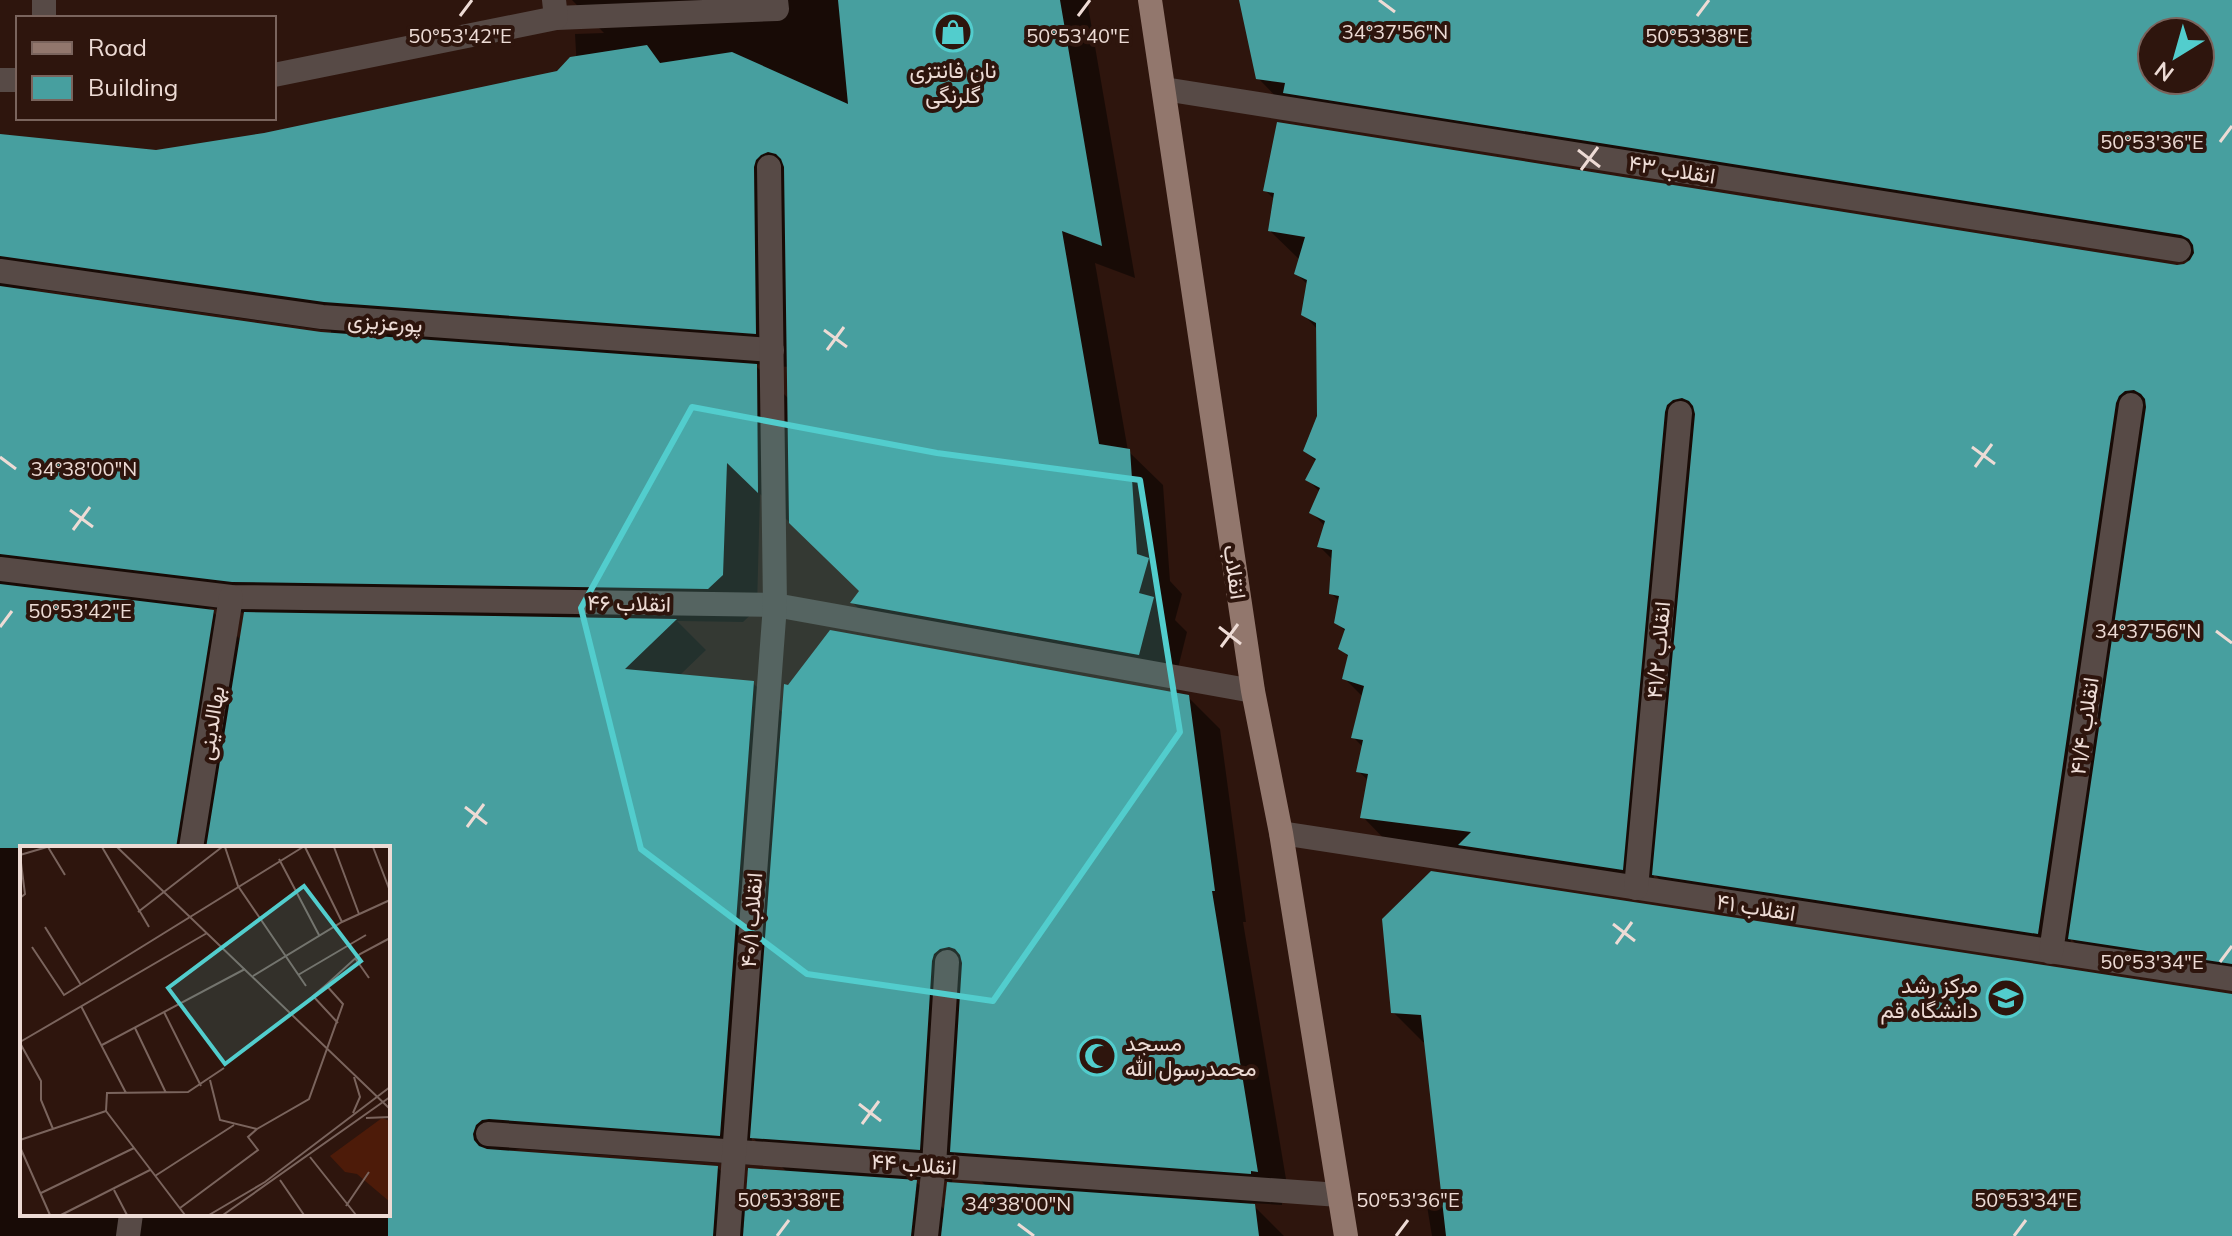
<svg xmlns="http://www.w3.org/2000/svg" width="2232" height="1236" viewBox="0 0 2232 1236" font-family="Mulish,Vazirmatn,sans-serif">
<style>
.shadow{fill:#0007;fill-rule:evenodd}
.building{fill:#479f9f;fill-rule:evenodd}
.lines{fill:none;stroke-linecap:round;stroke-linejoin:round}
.minor{stroke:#574a46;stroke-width:24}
.major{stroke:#92776d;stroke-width:24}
.marked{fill:#52cdcd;fill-opacity:0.2;stroke:#52cdcd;stroke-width:6;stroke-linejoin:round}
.ticks{fill:none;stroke:#eddbd5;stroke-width:3}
.labels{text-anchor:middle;stroke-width:8;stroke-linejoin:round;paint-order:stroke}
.poi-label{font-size:22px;fill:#eddbd5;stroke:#2e150d}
.street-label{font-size:22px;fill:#eddbd5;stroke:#2e150d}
.inset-road{fill:none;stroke:#7a645d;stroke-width:2}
.view{fill:#52cdcd;fill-opacity:0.15;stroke:#52cdcd;stroke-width:4}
.inset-edge{fill:none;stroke:#eddbd5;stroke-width:4}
.ticks-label{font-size:20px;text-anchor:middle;fill:#eddbd5;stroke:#2e150d;stroke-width:8;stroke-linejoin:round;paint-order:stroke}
</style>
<rect width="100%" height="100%" fill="#2e150d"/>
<g class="shadow">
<path d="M572,0H1087L1135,278L1095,263L1128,451L1163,485L1170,581L1182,594L1175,620L1187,632L1173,688L886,637L853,603L861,591L760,494L757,609L743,622L677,621L706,650L679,676L753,683L784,714L1188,697L1220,729L1246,922H1243L1290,1203H1282V1205L1251,1203L1284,1236H0V136L156,152L264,135L577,69L575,34L604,33ZM37,289L331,331V335L27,291ZM754,364L789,367V399ZM209,608L246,613L241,640ZM22,848H388V1214H22ZM752,1137L788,1173L748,1198L717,1167L508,1151L520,1149L750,1165ZM954,1153L987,1187L952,1184ZM913,1179L949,1181L946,1211Z"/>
<path d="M1241,0H2232V988L2100,968L2071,939L2068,963L1684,904L1654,874L1652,899L1392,847L1363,817L1369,781L1358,771L1364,748L1354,738L1363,697L1344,678L1350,658L1341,649L1346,632L1336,622L1340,602L1331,593L1333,560L1319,546L1325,526L1311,512L1320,492L1308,480L1317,462L1305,451L1319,417L1318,330L1303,314L1308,285L1296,273L1300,260L1270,231L1275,200L1265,190L2177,267L2192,261L1315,122L1288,109L1258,78ZM2152,32H2200V80H2152Z"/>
<path d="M2232,996V1236H1432L1425,1194L1444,1199L1426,1043L1423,1042L1393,1012Z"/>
</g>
<g class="building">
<path d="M838,0H1060L1102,246L1062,231L1099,444L1130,449L1137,554L1149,558L1139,593L1154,597L1139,655L850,603L859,591L789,523L784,167L781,159L776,154L768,152L761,155L756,160L754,167L756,334L324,302L0,256V134L156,150L264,133L557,71L570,57L647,45L660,63L732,52L848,104Z"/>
<path d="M1239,0H2232V964L2068,939L2146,407L2145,399L2141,394L2134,390L2125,391L2119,396L2116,403L2038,934L1652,875L1695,414L1693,406L1689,401L1682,398L1673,400L1667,405L1665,412L1623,870L1458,845L1471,832L1360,818L1368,774L1356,772L1363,740L1351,738L1364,686L1342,679L1348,655L1338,649L1345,629L1334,623L1339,596L1329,594L1332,550L1317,547L1325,521L1309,513L1320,488L1305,480L1316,459L1303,451L1317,416L1316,323L1301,315L1307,280L1294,274L1305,237L1268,231L1274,193L1263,191L1277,122L2177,265L2184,264L2190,260L2194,253L2193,245L2189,239L2181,235L1283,93L1285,83L1256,79ZM2152,32H2200V80H2152Z"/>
<path d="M0,286L321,332L757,364L758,493L727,463L723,575L708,589L232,582L0,554Z"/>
<path d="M0,584L214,610L176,848H0Z"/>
<path d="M244,612L677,619L625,669L754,681L720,1136L489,1119L482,1120L476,1125L473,1134L474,1140L479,1146L487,1149L718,1166L713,1236H388V848H206Z"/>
<path d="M830,630L1189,695L1215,891H1212L1258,1172L1251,1171V1174L950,1152L962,963L960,955L955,949L949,947L940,949L934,954L932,961L920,1150L750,1138L784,684L788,685Z"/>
<path d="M1431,871L2232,994V1236H1446L1421,1015L1391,1013L1382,919Z"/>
<path d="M748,1168L917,1180L911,1236H743Z"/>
<path d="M947,1182L1255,1204L1259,1236H941Z"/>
</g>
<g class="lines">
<g class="minor">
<path d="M44,18V0"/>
<path d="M556,18L777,9L776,0"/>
<path d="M274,75L556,18L554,0"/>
<path d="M0,80H18"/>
<path d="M1164,89L2179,250"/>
<path d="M0,271L322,317L772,350"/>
<path d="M0,569L231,597L775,605L1253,691"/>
<path d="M1281,833L2232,979"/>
<path d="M191,848L231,597"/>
<path d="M1636,888L1680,413"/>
<path d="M2051,952L2131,405"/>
<path d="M488,1134L1339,1195"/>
<path d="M128,1236L131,1214"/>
<path d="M728,1236L775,605L769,167"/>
<path d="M926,1236L934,1165L947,962"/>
</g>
<path class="major" d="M1150,0L1253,691L1281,833L1346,1236"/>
</g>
<path class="marked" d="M692,407L937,453L1140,480L1180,732L993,1001L807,974L641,849L581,608Z"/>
<path class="ticks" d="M1379,0L1395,12M460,16L472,0M1078,16L1090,0M1697,16L1709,0M2220,142L2232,126M1578,150L1600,167M1581,170L1598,147M824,330L847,347M827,350L844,327M1972,447L1995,464M0,457L16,469M1975,467L1992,444M70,510L93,527M73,530L90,507M0,627L12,611M1219,627L1241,644M2216,631L2232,643M1221,647L1238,624M465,807L487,824M467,827L484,804M1613,924L1635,941M1616,944L1632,922M2220,962L2232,946M859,1104L881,1121M862,1124L879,1101M1018,1224L1034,1236M777,1236L789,1220M1396,1236L1408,1220M2014,1236L2026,1220"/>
<defs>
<symbol id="shop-ring" viewBox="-11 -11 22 22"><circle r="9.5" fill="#2e150d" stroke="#52cdcd" stroke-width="1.5"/><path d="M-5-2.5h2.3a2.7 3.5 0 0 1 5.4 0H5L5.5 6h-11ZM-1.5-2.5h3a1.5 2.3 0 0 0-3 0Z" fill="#52cdcd"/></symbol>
<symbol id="university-ring" viewBox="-11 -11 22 22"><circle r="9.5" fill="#2e150d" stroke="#52cdcd" stroke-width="1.5"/><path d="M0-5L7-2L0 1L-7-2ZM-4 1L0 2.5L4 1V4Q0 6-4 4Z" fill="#52cdcd"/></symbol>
<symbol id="mosque-ring" viewBox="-11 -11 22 22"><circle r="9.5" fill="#2e150d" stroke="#52cdcd" stroke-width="1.5"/><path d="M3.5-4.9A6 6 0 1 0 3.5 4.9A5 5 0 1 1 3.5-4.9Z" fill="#52cdcd"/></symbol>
</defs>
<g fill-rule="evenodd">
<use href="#shop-ring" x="931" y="10" width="44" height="44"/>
<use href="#university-ring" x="1984" y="976" width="44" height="44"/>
<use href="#mosque-ring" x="1075" y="1034" width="44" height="44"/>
</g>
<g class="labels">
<g class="poi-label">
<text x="953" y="78">نان فانتزی<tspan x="953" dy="25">گلرنگی</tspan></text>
<text x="1978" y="993" text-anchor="end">مرکز رشد<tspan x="1978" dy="25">دانشگاه قم</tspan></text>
<text x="1125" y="1051" text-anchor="start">مسجد<tspan x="1125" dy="25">محمدرسول الله</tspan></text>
</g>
<g class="street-label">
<text transform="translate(1672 169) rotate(9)" y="8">انقلاب ۴۳</text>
<text transform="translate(385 322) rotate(4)" y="8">پورعزیزی</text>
<text transform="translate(1235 572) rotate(82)" y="8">انقلاب</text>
<text transform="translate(629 603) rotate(1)" y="8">انقلاب ۴۶</text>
<text transform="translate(1658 650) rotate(-85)" y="8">انقلاب ۴۱/۲</text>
<text transform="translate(211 723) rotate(-81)" y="8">بهاالدینی</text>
<text transform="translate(2084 726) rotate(-82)" y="8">انقلاب ۴۱/۴</text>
<text transform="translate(1756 907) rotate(9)" y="8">انقلاب ۴۱</text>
<text transform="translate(751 920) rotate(-86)" y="8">انقلاب ۴۰/۱</text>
<text transform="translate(914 1164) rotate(4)" y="8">انقلاب ۴۴</text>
</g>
</g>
<g transform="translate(20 846)">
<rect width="370" height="370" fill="#2e150d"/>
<path d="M362,272L370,275V356L337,328L325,326L310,310Z" fill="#4d1b09"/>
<path class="inset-road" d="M28,1L45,29M82,1L129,81M97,1L370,263M205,1L218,40L286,140M285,1L322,76M314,1L339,68M353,1L370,45M0,9L27,1M259,13L299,89M0,52L5,48L0,9M118,66L202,1M25,81L61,139M12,101L44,149L283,1M335,112L349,132M278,129L346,89M233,130L322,76L370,54M306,139L293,150L318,177M61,160L106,247M144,166L181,240M115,182L146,247M0,196L187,87M0,197L21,235V254L33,283M82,199L225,123M190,234L200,274L237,283M86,265L87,247L168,246L204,222M86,265L165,369M333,267L340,251L334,231M346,272L370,271M0,294L86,265M0,301L30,369M290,311L336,369M135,330L214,279M260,334L284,369M94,344L107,369M21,347L114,302M326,360L349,326M160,362L238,304L228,291L237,283L289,253L323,158L306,139L340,108L370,92M41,369L130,324M189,369L245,336L370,241M203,369L370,251"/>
<path class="view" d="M284,40L341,115L205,218L148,142Z"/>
<rect width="370" height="370" class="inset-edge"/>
</g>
<g class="ticks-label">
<text x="1395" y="39">34°37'56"N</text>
<text x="460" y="43">50°53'42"E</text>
<text x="1078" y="43">50°53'40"E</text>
<text x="1697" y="43">50°53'38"E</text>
<text x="2152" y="149">50°53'36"E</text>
<text x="84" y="476">34°38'00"N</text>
<text x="80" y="618">50°53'42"E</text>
<text x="2148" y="638">34°37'56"N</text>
<text x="2152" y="969">50°53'34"E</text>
<text x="789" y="1207">50°53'38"E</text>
<text x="1408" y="1207">50°53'36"E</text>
<text x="2026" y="1207">50°53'34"E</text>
<text x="1018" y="1211">34°38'00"N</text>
</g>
<rect x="16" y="16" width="260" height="104" fill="#2e150d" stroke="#7a645d" stroke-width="2"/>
<rect x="32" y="42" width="40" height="12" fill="#92776d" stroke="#7a645d" stroke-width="2"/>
<text x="88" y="56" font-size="24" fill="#eddbd5">Road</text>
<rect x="32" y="76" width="40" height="24" fill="#479f9f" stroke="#7a645d" stroke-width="2"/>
<text x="88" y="96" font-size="24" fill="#eddbd5">Building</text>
<g transform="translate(2176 56) rotate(217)"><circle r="38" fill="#2e150d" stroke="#7a645d" stroke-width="2"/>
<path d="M0-6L14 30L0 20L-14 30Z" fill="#52cdcd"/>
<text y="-12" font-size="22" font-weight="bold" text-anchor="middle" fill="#eddbd5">N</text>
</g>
</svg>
